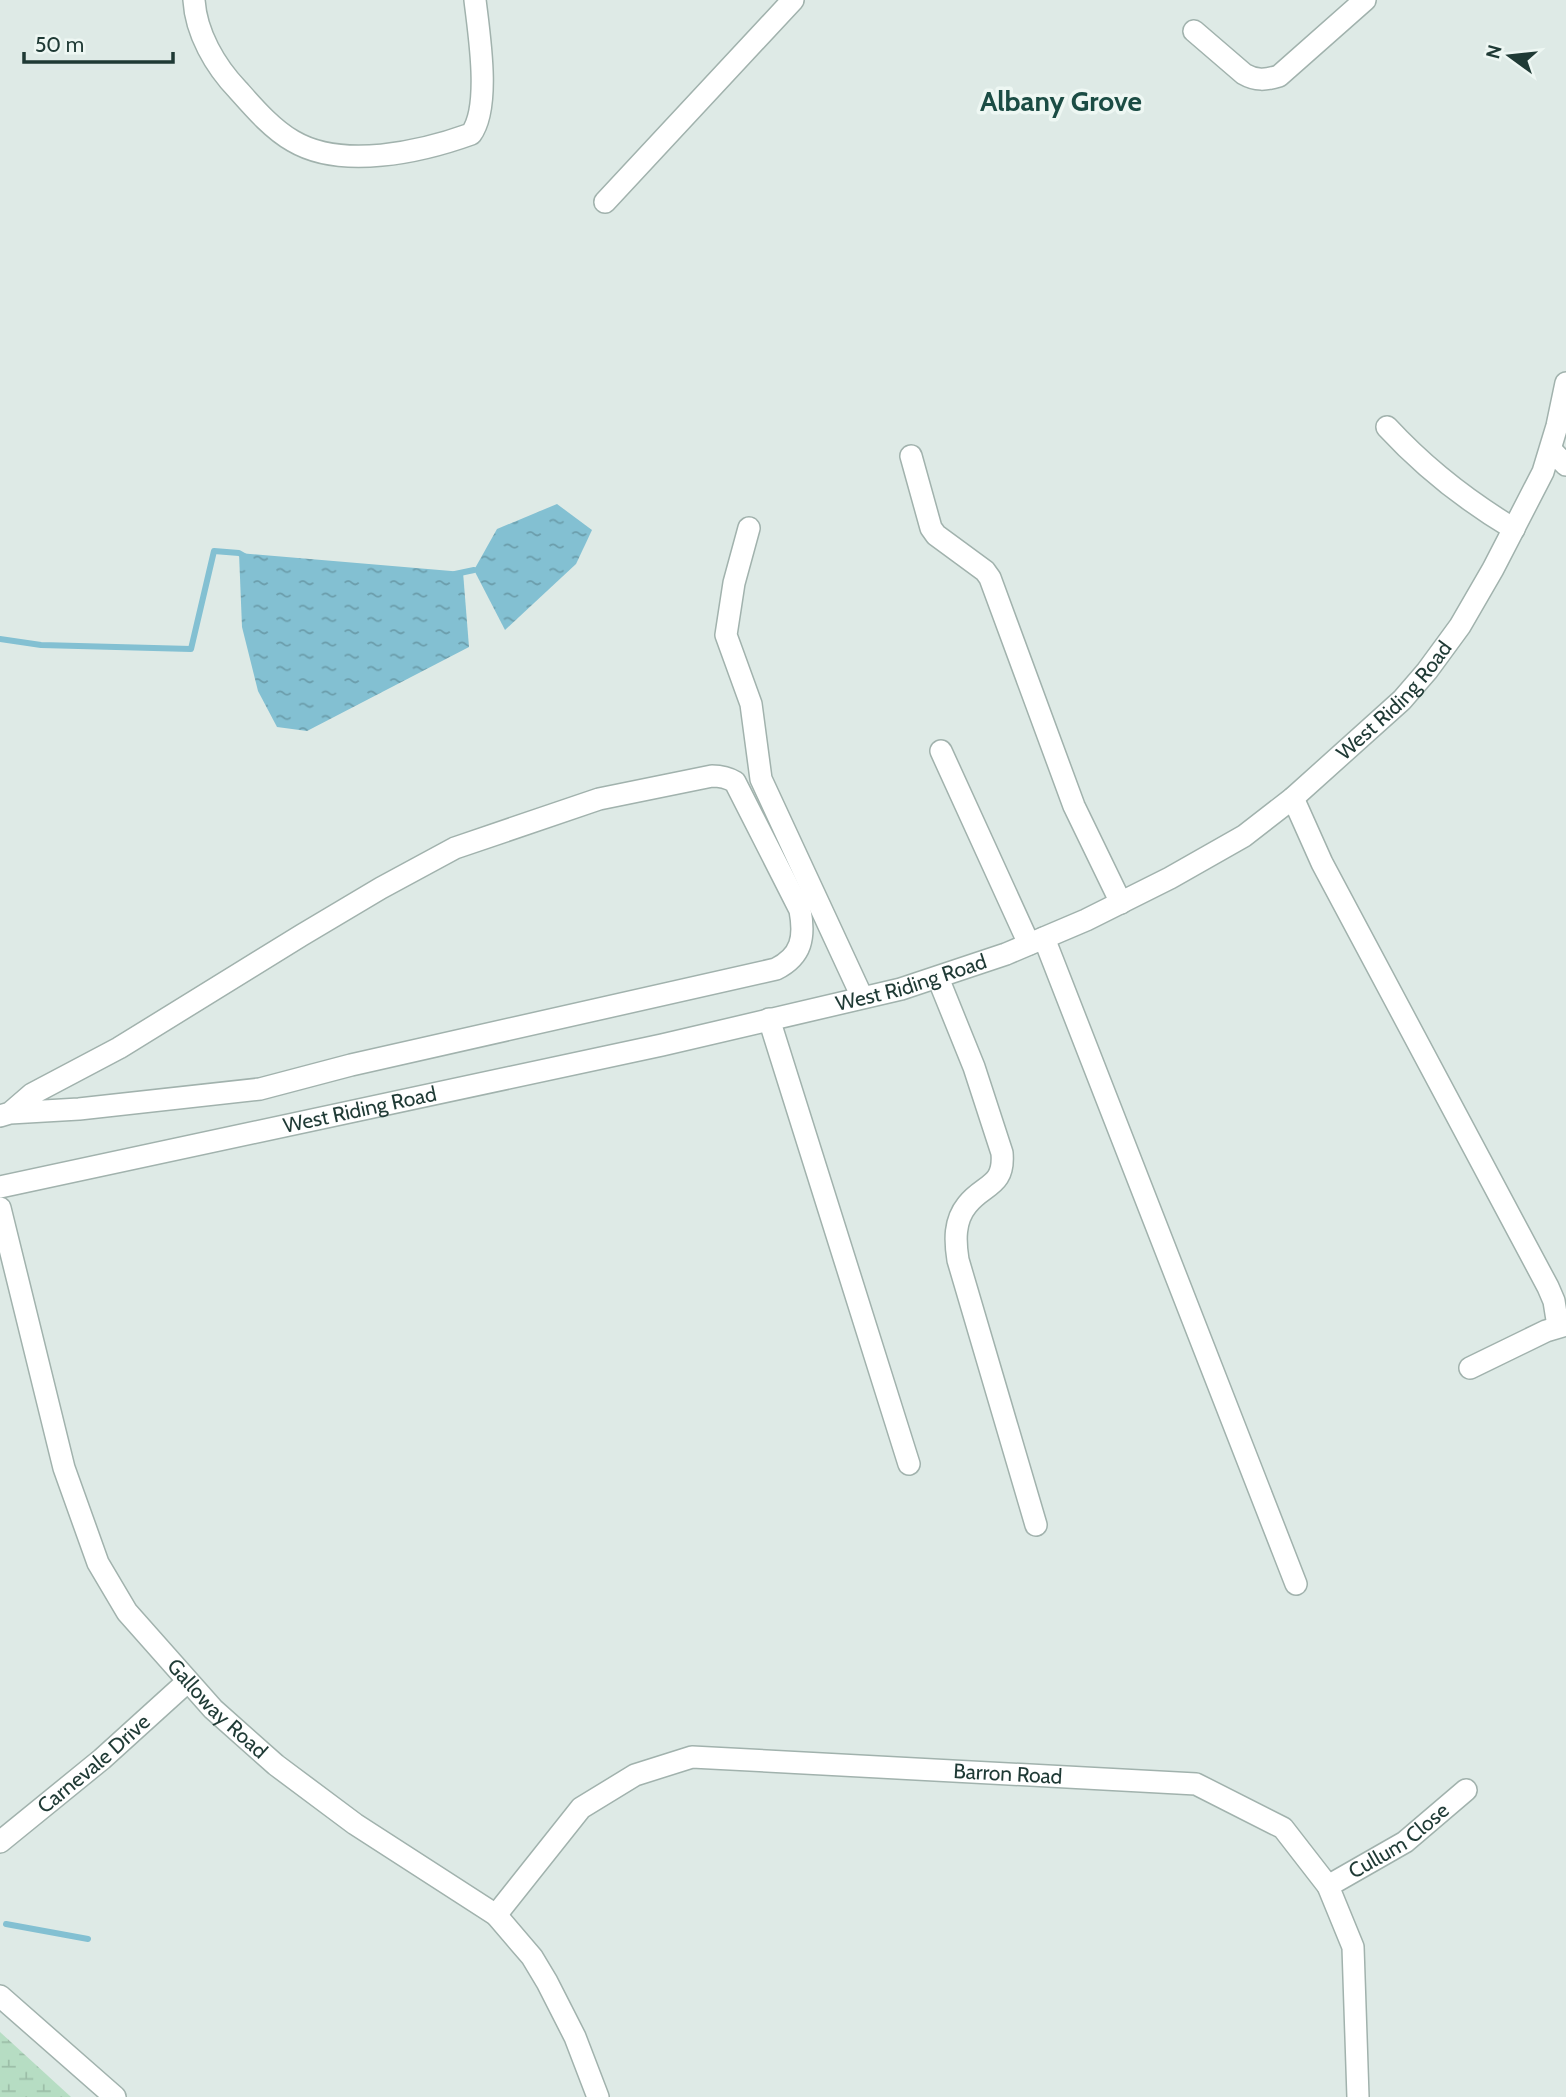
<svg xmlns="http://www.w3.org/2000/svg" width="1566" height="2097" viewBox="0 0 1566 2097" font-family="Cabin,sans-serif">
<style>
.wetland{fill:url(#wetland-marsh)}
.water{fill:url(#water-ripples)}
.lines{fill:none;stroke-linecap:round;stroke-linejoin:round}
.stream{stroke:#83c0d2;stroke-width:6}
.minor-casing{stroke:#a1b2ad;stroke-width:24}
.minor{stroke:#fff;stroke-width:21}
.labels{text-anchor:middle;stroke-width:7;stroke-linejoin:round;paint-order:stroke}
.street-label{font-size:21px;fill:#1f3a35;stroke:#eef7f3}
.district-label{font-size:28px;font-weight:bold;fill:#1b4c44;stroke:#eef7f3}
</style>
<defs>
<pattern id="wetland-marsh" width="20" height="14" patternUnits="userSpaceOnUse" patternTransform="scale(1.75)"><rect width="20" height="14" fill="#b6ddc3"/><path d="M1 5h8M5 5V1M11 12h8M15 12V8" fill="none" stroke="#9cbea8"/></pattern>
<pattern id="water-ripples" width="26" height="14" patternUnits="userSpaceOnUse" patternTransform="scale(1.75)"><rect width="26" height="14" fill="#83c0d2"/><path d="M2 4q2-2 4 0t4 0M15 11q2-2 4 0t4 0" fill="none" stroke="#6b9dab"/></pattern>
</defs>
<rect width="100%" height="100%" fill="#deeae6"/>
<path class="wetland" d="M0,2032L71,2097H0Z"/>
<g class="water">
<path d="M557,504L592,530L576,564L505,630L474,570L497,529Z"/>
<path d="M239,553L463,572L469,647L307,731L277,727L258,691L242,627Z"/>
</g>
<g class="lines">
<g class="stream">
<path d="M455,574L474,570"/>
<path d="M0,639L41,645L191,649L214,551L239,553L246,557"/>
<path d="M6,1924L88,1939"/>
</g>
<defs>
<g id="minor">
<path d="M194,0C196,33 215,66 238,90C254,108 272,129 293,141C342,170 421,152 471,134C491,107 479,34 475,0"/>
<path d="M1194,31L1244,74C1256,81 1266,80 1279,76L1365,0"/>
<path d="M605,202L793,0"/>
<path d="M1387,427C1424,467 1467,501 1514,529"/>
<path d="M1551,450L1566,465"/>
<path d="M911,456L931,528L936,535L985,571L990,578L1074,806L1121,903"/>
<path d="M749,528L734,583L726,635L751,704L761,779L862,997"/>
<path d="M941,751L1029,944"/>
<path d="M1293,798L1322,863L1548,1287L1554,1301L1558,1326"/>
<path d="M1044,938L1296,1584"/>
<path d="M938,978L974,1067L1002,1153C1005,1187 983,1184 967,1205C954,1221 955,1241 958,1260L1036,1525"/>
<path d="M769,1019L909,1464"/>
<path d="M0,1116L10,1113L79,1109L260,1089L351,1065L776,969C802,956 805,937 800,910L735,782C727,777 721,776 712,776L599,799L455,848L381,888L302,935L119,1048L32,1094L10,1113"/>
<path id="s1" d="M0,1187L662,1045L901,989L1006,954L1086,920L1170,878L1244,836L1293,798L1402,700L1427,671L1460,626L1493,569L1543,472L1557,426L1566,383"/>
<path id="s2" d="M0,1208L64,1468L98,1563L127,1612L213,1709L276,1765L355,1824L496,1915L532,1957L547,1982L575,2037L598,2097"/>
<path d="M1470,1368L1546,1331L1566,1325"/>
<path id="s3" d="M0,1842L102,1759L187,1682"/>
<path id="s4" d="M1328,1886L1405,1842L1466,1790"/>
<path id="s5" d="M496,1915L581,1808L635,1775L692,1757L1196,1784L1283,1828L1328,1886L1353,1947L1358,2097"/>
<path d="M0,1996L115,2097"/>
</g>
</defs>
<use href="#minor" class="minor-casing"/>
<use href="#minor" class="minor"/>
</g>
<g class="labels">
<g class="street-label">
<text dy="7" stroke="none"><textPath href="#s1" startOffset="1502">West Riding Road</textPath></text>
<text dy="7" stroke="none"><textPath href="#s1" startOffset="934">West Riding Road</textPath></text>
<text dy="7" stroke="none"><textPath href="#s1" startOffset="368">West Riding Road</textPath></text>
<text dy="7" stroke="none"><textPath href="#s2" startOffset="558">Galloway Road</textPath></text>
<text dy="7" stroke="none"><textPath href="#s3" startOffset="122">Carnevale Drive</textPath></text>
<text dy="7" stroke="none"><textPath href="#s5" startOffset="576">Barron Road</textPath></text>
<text dy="7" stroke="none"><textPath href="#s4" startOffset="84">Cullum Close</textPath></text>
</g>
<g class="district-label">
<text x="1061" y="111">Albany Grove</text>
</g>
</g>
<g transform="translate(1510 56) rotate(285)" stroke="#eef7f3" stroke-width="5" paint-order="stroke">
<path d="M0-5L12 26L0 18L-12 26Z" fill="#1f3a35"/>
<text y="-10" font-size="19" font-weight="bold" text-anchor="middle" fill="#1f3a35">N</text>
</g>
<path d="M24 52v10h149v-10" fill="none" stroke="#1f3a35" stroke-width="3.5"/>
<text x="35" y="52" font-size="21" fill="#1f3a35" stroke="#eef7f3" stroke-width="5" paint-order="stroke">50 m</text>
</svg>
